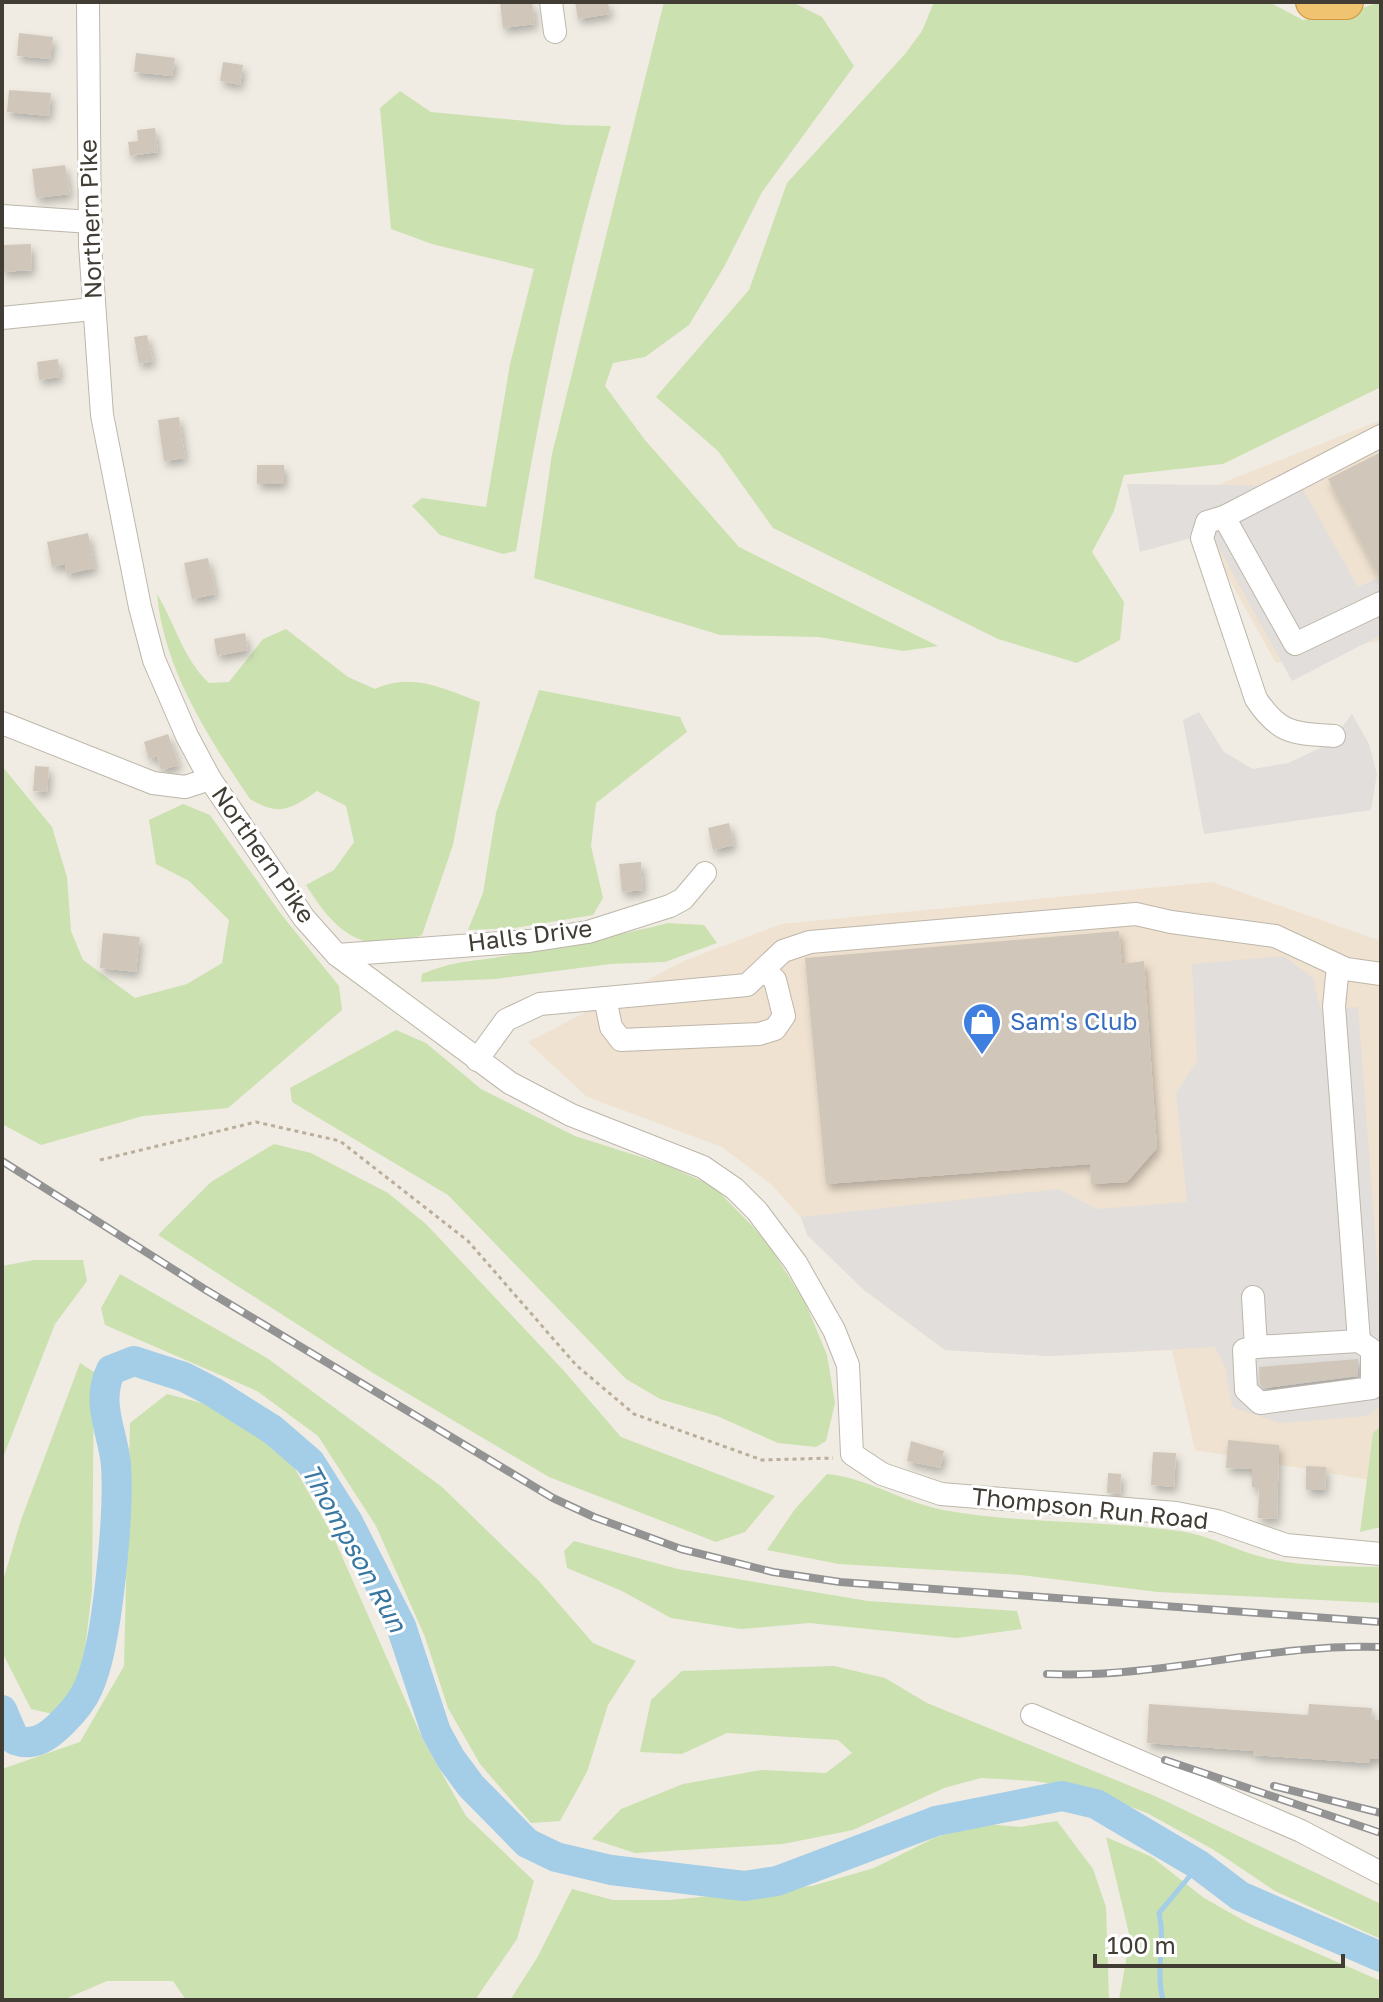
<svg xmlns="http://www.w3.org/2000/svg" width="1383" height="2002" viewBox="0 0 1383 2002" font-family="'Golos Text',sans-serif">
<style>
.commercial{fill:#f0e2d0}
.green{fill:#cbe1b0}
.parking{fill:#e1dedb}
.lines{fill:none;stroke-linecap:round;stroke-linejoin:round}
.stream{stroke:#a4cde8;stroke-width:5}
.river{stroke:#a4cde8;stroke-width:30}
.building{fill:#d0c7ba;filter:url(#shadow)}
.minor-casing{stroke:#bdb6aa;stroke-width:24}
.highway-casing{stroke:#cd9741;stroke-width:36}
.path{stroke:#baae9a;stroke-width:3;stroke-dasharray:4 4;stroke-linecap:butt}
.minor{stroke:#fff;stroke-width:22}
.highway{stroke:#efc36f;stroke-width:34}
.rail-casing{stroke:#939393;stroke-width:8}
.rail{stroke:#fff;stroke-width:5;stroke-dasharray:15;stroke-linecap:butt}
.labels{text-anchor:middle;stroke-width:6;stroke-linejoin:round;paint-order:stroke}
.street-label{font-size:24px;fill:#413c34;stroke:#fff}
.shop-label{font-size:24px;fill:#366cbe;stroke:#fff;text-anchor:start}
.water-label{font-size:26px;font-style:italic;fill:#3977a1;stroke:#fff}
</style>
<defs>
<filter id="shadow"><feDropShadow dx="3" dy="5.5" stdDeviation="4" flood-color="#0004"/></filter>
</defs>
<rect width="100%" height="100%" fill="#f0ece3"/>
<g class="commercial">
<path d="M1381,420V640L1276,663L1184,498Z"/>
<path d="M1212,882L1381,941V1482L1195,1450L1172,1350L1050,1356L945,1350L864,1290L772,1185L722,1147L587,1097L528,1042L686,960L781,924Z"/>
</g>
<g class="green">
<path d="M664,2H792L822,17L854,66L762,192L724,267L689,325L645,357L613,363L605,386L645,440L739,547L938,646L903,651L818,637L720,635L534,578L552,454Z"/>
<path d="M934,2H1269L1303,20L1343,14L1381,2V387L1223,464L1124,475L1114,511L1092,552L1124,602L1120,640L1077,663L998,639L773,528L718,451L656,397L749,290L787,183L905,54L922,31Z"/>
<path d="M400,91L431,112L567,125L611,126C568,266 540,407 516,551L503,554L440,535L412,506L422,498L486,507L510,364L534,269L432,244L391,229L380,108Z"/>
<path d="M157,594C175,624 184,660 209,683L229,682L263,639L286,629L348,677L375,689C412,672 444,689 480,702L453,845L422,935C364,958 336,933 306,885L334,870L354,842L346,806L317,791C291,809 280,817 250,799C208,737 164,670 157,594Z"/>
<path d="M539,690L680,717L687,732L596,803L591,846L603,898L593,915L514,928L468,930L483,893L496,813Z"/>
<path d="M2,766L52,827L67,877L71,931L83,960L135,998L187,984L222,963L229,920L189,881L156,864L149,820L183,804L210,815L281,914L339,986L342,1010L228,1108L143,1116L41,1145L2,1124Z"/>
<path d="M668,923L704,925L717,943L665,962L610,964L495,979L421,982L422,974C456,960 471,962 505,956C560,945 614,937 668,923Z"/>
<path d="M396,1030L426,1043L481,1089L575,1136L666,1165L713,1186L765,1239L805,1302L827,1355L835,1403L826,1441L816,1447L778,1443L717,1416L660,1399L626,1379L448,1195L292,1102L290,1088Z"/>
<path d="M274,1144L311,1153L388,1193L426,1224L564,1371L621,1437L775,1496L745,1532L716,1542L549,1477L373,1373L158,1235L211,1182Z"/>
<path d="M34,1260H83L87,1281L55,1324L2,1460V1266Z"/>
<path d="M120,1274L267,1358L442,1487L539,1581L593,1643L636,1661L608,1705L587,1772L560,1821L531,1823L480,1764L448,1708L425,1637L376,1526L318,1436L257,1391L105,1325L101,1308Z"/>
<path d="M80,1363L94,1372L92,1591L81,1682L53,1714L31,1709L2,1652V1584L21,1520Z"/>
<path d="M167,1394L221,1408L290,1460L333,1536L423,1740L466,1816L534,1881L517,1939L475,2000H186L173,1981H107L63,2000H2V1769L80,1742L124,1666L130,1423Z"/>
<path d="M1381,1426V1527L1360,1532L1373,1433Z"/>
<path d="M827,1474C868,1478 902,1502 943,1510C1021,1524 1101,1520 1179,1531C1210,1535 1236,1551 1266,1558C1303,1567 1343,1566 1381,1567V1603L1158,1592L1021,1575L839,1564L767,1550L795,1509Z"/>
<path d="M574,1541L678,1569L868,1601L1017,1611L1022,1629L957,1638L809,1623L741,1629L671,1618L622,1591L567,1568L564,1551Z"/>
<path d="M834,1666L885,1678L927,1703L1155,1796L1381,1904V1939L1275,1891L1214,1850L1147,1813L1084,1789L1034,1781L981,1778L944,1788L853,1830L783,1844L635,1853L592,1839L621,1809L683,1784L761,1770L826,1773L852,1753L838,1740L727,1733L682,1754L640,1752L651,1700L682,1671Z"/>
<path d="M1057,1821L1093,1869L1106,1907L1109,2000H510L537,1958L572,1889L613,1900H670L812,1886L874,1868L936,1837L985,1824L1020,1827Z"/>
<path d="M1106,1837L1152,1857L1204,1898L1250,1924L1381,1981V2000H1119L1130,1938Z"/>
</g>
<g class="parking">
<path d="M1127,484L1301,486L1358,587L1381,577V635L1292,681L1215,541L1195,537L1140,552Z"/>
<path d="M1199,712L1224,752L1253,769L1288,763L1329,744L1352,714L1369,744L1377,774L1371,810L1204,834L1183,720Z"/>
<path d="M1284,956L1313,978L1321,1010L1358,1007L1381,1313V1406L1367,1416L1280,1423L1232,1407L1225,1366L1215,1347L1050,1356L945,1350L864,1290L807,1235L801,1217L1059,1189L1096,1209L1187,1202L1176,1093L1197,1061L1192,964Z"/>
</g>
<g class="lines">
<g class="stream">
<path d="M2,1715L5,1717"/>
<path d="M1163,2000C1155,1971 1166,1942 1159,1913L1199,1865"/>
</g>
<path class="river" d="M2,1710L15,1740C35,1747 49,1736 63,1722C72,1713 83,1700 88,1688C108,1647 119,1512 116,1465C113,1431 95,1404 111,1370L134,1361L184,1377L213,1392L273,1430L310,1462L348,1522L401,1626L436,1732L451,1759L471,1786L527,1843L556,1857L611,1870L744,1886L777,1881L936,1821L1062,1796L1096,1804L1199,1865L1240,1896L1381,1957"/>
</g>
<g class="building">
<path d="M500,2H532L535,24L503,28Z"/>
<path d="M575,2H608L610,14L578,19Z"/>
<path d="M19,33L53,37L50,59L17,56Z"/>
<path d="M136,53L175,58L172,76L134,72Z"/>
<path d="M223,62L243,65L240,85L220,81Z"/>
<path d="M9,90L51,93L49,116L7,112Z"/>
<path d="M155,128L158,152L130,156L128,142L138,141L137,130Z"/>
<path d="M65,165L70,194L36,198L32,169Z"/>
<path d="M31,244L32,270L2,272V245Z"/>
<path d="M147,335L153,361L139,364L134,337Z"/>
<path d="M58,359L60,377L39,380L37,362Z"/>
<path d="M179,417L185,458L164,461L158,420Z"/>
<path d="M1381,452V581L1328,479Z"/>
<rect x="257" y="465" width="27" height="19"/>
<path d="M88,533L95,568L67,574L65,564L52,567L47,542Z"/>
<path d="M208,558L216,594L192,599L184,563Z"/>
<path d="M245,633L248,650L217,656L214,639Z"/>
<path d="M168,734L179,765L161,770L157,756L149,759L144,742Z"/>
<path d="M35,766L49,767L47,792L33,791Z"/>
<path d="M729,823L734,845L713,850L708,828Z"/>
<path d="M641,862L643,890L622,892L619,864Z"/>
<path d="M1119,931L1122,964L1144,961L1157,1148L1127,1182L1091,1184L1090,1164L826,1184L805,958Z"/>
<path d="M103,933L140,937L136,972L100,968Z"/>
<path d="M1358,1359V1376L1265,1388L1260,1384L1259,1367Z"/>
<path d="M1228,1440L1279,1445L1277,1519L1258,1518L1259,1487H1252V1469L1226,1468Z"/>
<path d="M911,1441L944,1451L940,1468L907,1461Z"/>
<path d="M1153,1452L1176,1453L1174,1487L1151,1485Z"/>
<path d="M1306,1466L1326,1467L1325,1490H1306Z"/>
<path d="M1108,1473L1121,1474L1120,1494L1107,1493Z"/>
<path d="M1149,1704L1308,1715L1309,1704L1372,1708L1371,1719L1381,1720V1759H1370L1369,1763L1253,1755V1751L1147,1743Z"/>
</g>
<g class="lines">
<defs>
<g id="minor">
<path d="M88,2L90,245L102,415L140,607L154,660L187,736L210,779L304,918L337,955L510,1083L571,1115L703,1167L735,1189L757,1211L796,1263L834,1330L848,1365L852,1454L882,1474L941,1494L1176,1513L1217,1521L1286,1545L1381,1554"/>
<path d="M551,2L555,32"/>
<path d="M2,216L91,222"/>
<path d="M2,318L93,309"/>
<path d="M1224,517L1381,436"/>
<path d="M2,723L153,783L185,787L210,779"/>
<path d="M1334,736C1294,733 1280,735 1256,699L1202,538L1207,522L1224,517L1295,644L1381,603"/>
<path d="M337,955L529,941L588,932L670,906L683,899L705,873"/>
<path d="M605,998L611,1027L621,1040L759,1034L775,1029L784,1016L775,980L764,970"/>
<path d="M477,1060L506,1020L540,1004L747,985L783,951L810,942L1136,914L1171,922L1275,936L1346,969L1381,974"/>
<path d="M1253,1297L1256,1347L1359,1341L1334,1006L1338,966"/>
<path d="M1256,1347L1244,1350L1246,1390L1260,1403L1372,1388V1350L1359,1341"/>
<path d="M1032,1715L1301,1831L1381,1873"/>
</g>
<path id="highway" d="M1313,2H1346"/>
</defs>
<use href="#minor" class="minor-casing"/>
<use href="#highway" class="highway-casing"/>
<path class="path" d="M100,1160L256,1122L340,1141L468,1241L576,1365L634,1414L762,1460L833,1458"/>
<use href="#minor" class="minor"/>
<use href="#highway" class="highway"/>
<defs>
<g id="rail">
<path d="M2,1161L206,1290L553,1498L594,1517L681,1549L773,1572L840,1582L1381,1622"/>
<path d="M1047,1674C1159,1679 1269,1643 1381,1647"/>
<path d="M1165,1760L1381,1833"/>
<path d="M1274,1786L1381,1813"/>
</g>
</defs>
<use href="#rail" class="rail-casing"/>
<use href="#rail" class="rail"/>
</g>
<defs>
<symbol id="shop-pin" viewBox="-11 -11 22 30"><path d="M0 17L-7.5 6A9.5 9.5 0 1 1 7.5 6Z" fill="#3f7fe0" stroke="#fff"/><path d="M-5-2.5h2.3a2.7 3.5 0 0 1 5.4 0H5L5.5 6h-11ZM-1.5-2.5h3a1.5 2.3 0 0 0-3 0Z" fill="#fff"/></symbol>
</defs>
<g fill-rule="evenodd">
<use href="#shop-pin" x="960" y="1000" width="44" height="60"/>
</g>
<g class="labels">
<g class="street-label">
<text transform="translate(91 219) rotate(-92)" y="8">Northern Pike</text>
<text transform="translate(263 855) rotate(55)" y="8">Northern Pike</text>
<text transform="translate(530 936) rotate(-7)" y="8">Halls Drive</text>
<text transform="translate(1090 1509) rotate(6)" y="8">Thompson Run Road</text>
</g>
<g class="shop-label">
<text x="1010" y="1030">Sam's Club</text>
</g>
<g class="water-label">
<text transform="translate(354 1548) rotate(61)" y="9">Thompson Run</text>
</g>
</g>
<rect width="1383" height="2002" fill="none" stroke="#413c34" stroke-width="8"/>
<path d="M1095 1954v12h248v-12" fill="none" stroke="#413c34" stroke-width="4"/>
<text x="1107" y="1954" font-size="24" fill="#413c34" stroke="#ffffff" stroke-width="6" paint-order="stroke">100 m</text>
</svg>
